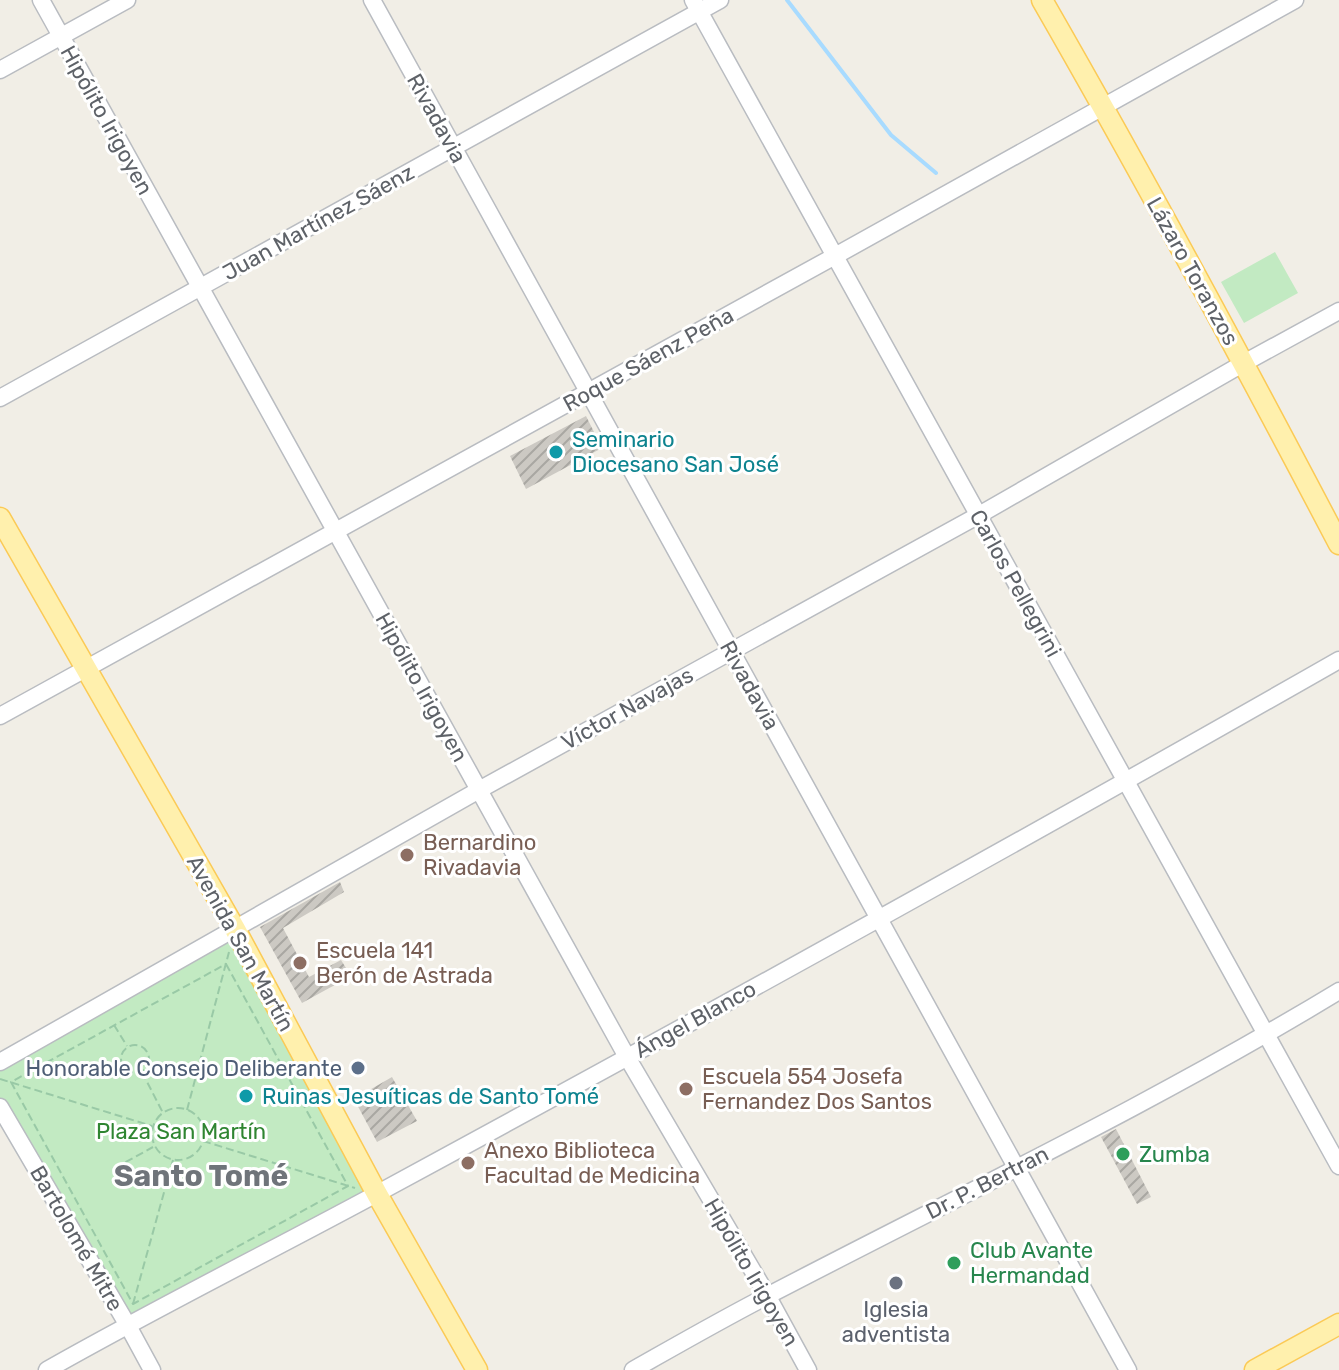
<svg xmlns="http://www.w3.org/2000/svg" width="1339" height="1370" viewBox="0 0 1339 1370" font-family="Rubik,sans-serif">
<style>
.green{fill:#c2eac2}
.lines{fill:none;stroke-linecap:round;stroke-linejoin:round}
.stream{stroke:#a8dbff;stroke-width:4}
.building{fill:url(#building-hatch)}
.minor-casing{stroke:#b9bcc1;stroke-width:19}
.major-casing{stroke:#fbca56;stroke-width:23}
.path{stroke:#99c9a6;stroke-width:2;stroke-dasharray:8 4;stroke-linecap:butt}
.minor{stroke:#fff;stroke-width:16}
.major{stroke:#fff0ad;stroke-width:20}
.culture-dot{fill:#0f9aa8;stroke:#fff;stroke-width:3}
.education-dot{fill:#8d6e63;stroke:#fff;stroke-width:3}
.service-dot{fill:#5c6f8a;stroke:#fff;stroke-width:3}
.leisure-dot{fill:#2e9e5b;stroke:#fff;stroke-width:3}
.worship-dot{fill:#6b7280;stroke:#fff;stroke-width:3}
.labels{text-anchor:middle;stroke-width:6;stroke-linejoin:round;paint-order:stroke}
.street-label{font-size:22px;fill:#5e6268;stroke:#fff}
.culture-label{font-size:22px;fill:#0d838f;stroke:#fff;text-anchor:start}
.education-label{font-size:22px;fill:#785e54;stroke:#fff;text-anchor:start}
.service-label{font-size:22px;fill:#4e5e75;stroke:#fff;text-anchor:end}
.park-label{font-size:22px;fill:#2f8531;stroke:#fff}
.leisure-label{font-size:22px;fill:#27864d;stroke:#fff;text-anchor:start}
.worship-label{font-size:22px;fill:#5b616d;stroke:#fff}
.district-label{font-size:30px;font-weight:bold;fill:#6f747a;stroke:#fff}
</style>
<defs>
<pattern id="building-hatch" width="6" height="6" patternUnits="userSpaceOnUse" patternTransform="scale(2)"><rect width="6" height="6" fill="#ccc9c3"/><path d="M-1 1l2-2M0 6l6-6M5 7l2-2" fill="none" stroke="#a9a7a2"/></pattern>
</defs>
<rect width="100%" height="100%" fill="#f1eee6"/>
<g class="green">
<path d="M1275,252L1298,293L1244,323L1221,282Z"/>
<path d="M235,929L377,1194L127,1324L0,1107V1062Z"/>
</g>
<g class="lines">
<path class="stream" d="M787,0L891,135L936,173"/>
</g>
<g class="building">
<path d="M586,416L602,448L526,489L510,456Z"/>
<path d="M340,882L344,892L283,928L309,977L341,960L351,976L302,1003L260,927Z"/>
<path d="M392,1077L417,1121L377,1142L354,1099Z"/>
<path d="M1116,1129L1151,1197L1137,1204L1101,1137Z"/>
</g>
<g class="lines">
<defs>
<g id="minor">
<path d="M41,0L627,1057L767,1295L808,1370"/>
<path d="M372,0L1128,1370"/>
<path d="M693,0L1339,1166"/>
<path d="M0,70L127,0"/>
<path d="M0,398L720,0"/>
<path d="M0,716L835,256L1295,0"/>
<path d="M0,1062L479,790L979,515L1244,363L1339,311"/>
<path d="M0,1107L127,1324L152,1370"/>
<path d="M47,1370C156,1308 269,1252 380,1192C701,1018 1022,841 1339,660"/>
<path d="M633,1370C679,1344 724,1318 771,1294C961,1195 1156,1102 1339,991"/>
</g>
<g id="major">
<path d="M1042,0C1145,179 1243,361 1339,544"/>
<path d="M0,518L235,929L377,1194L477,1370"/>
<path d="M1255,1370L1339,1324"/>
</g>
</defs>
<use href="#minor" class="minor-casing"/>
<use href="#major" class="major-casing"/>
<g class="path">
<path d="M226,964L348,1186L133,1304L11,1082Z"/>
<path d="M114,1025L127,1046"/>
<circle cx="135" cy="1059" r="14"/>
<path d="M142,1072L163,1113"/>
<path d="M0,1079L152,1126"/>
<circle cx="178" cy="1134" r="26"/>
<path d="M187,1110L229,952"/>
<path d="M203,1141L355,1188"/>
<path d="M115,1168L153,1147"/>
<path d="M133,1304L173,1160"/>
</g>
<use href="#minor" class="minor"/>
<use href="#major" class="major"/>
</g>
<g class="culture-dot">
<circle cx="556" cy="452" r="8"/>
<circle cx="246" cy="1096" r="8"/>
</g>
<g class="education-dot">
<circle cx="407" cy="855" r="8"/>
<circle cx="300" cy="963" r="8"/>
<circle cx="686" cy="1089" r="8"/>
<circle cx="468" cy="1163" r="8"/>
</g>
<circle class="service-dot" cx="358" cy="1068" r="8"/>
<g class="leisure-dot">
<circle cx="1123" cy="1154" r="8"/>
<circle cx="954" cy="1263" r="8"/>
</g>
<circle class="worship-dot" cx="896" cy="1283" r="8"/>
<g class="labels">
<g class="street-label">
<text transform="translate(437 118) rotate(61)" y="8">Rivadavia</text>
<text transform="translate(107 120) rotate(61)" y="8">Hipólito Irigoyen</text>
<text transform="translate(318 222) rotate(-29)" y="8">Juan Martínez Sáenz</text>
<text transform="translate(1193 271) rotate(61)" y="8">Lázaro Toranzos</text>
<text transform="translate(648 359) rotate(-29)" y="8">Roque Sáenz Peña</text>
<text transform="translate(1016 583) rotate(61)" y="8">Carlos Pellegrini</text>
<text transform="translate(750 685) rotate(61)" y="8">Rivadavia</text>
<text transform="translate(422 687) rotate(61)" y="8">Hipólito Irigoyen</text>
<text transform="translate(627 708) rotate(-29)" y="8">Víctor Navajas</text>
<text transform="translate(241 943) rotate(61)" y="8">Avenida San Martín</text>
<text transform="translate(695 1019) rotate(-29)" y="8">Ángel Blanco</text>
<text transform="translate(987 1182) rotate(-27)" y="8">Dr. P. Bertran</text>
<text transform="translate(77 1238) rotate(60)" y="8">Bartolomé Mitre</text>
<text transform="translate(752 1272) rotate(60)" y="8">Hipólito Irigoyen</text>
</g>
<g class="culture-label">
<text x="572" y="447">Seminario<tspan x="572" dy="25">Diocesano San José</tspan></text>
<text x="262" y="1104">Ruinas Jesuíticas de Santo Tomé</text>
</g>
<g class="education-label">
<text x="423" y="850">Bernardino<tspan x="423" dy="25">Rivadavia</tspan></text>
<text x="316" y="958">Escuela 141<tspan x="316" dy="25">Berón de Astrada</tspan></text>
<text x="702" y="1084">Escuela 554 Josefa<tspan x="702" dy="25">Fernandez Dos Santos</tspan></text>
<text x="484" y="1158">Anexo Biblioteca<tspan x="484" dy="25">Facultad de Medicina</tspan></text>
</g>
<g class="service-label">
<text x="342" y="1076">Honorable Consejo Deliberante</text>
</g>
<g class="park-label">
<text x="181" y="1139">Plaza San Martín</text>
</g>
<g class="leisure-label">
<text x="1139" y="1162">Zumba</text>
<text x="970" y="1258">Club Avante<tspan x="970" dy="25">Hermandad</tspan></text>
</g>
<g class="worship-label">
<text x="896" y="1317">Iglesia<tspan x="896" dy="25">adventista</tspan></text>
</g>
<g class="district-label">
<text x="201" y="1186">Santo Tomé</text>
</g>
</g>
</svg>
